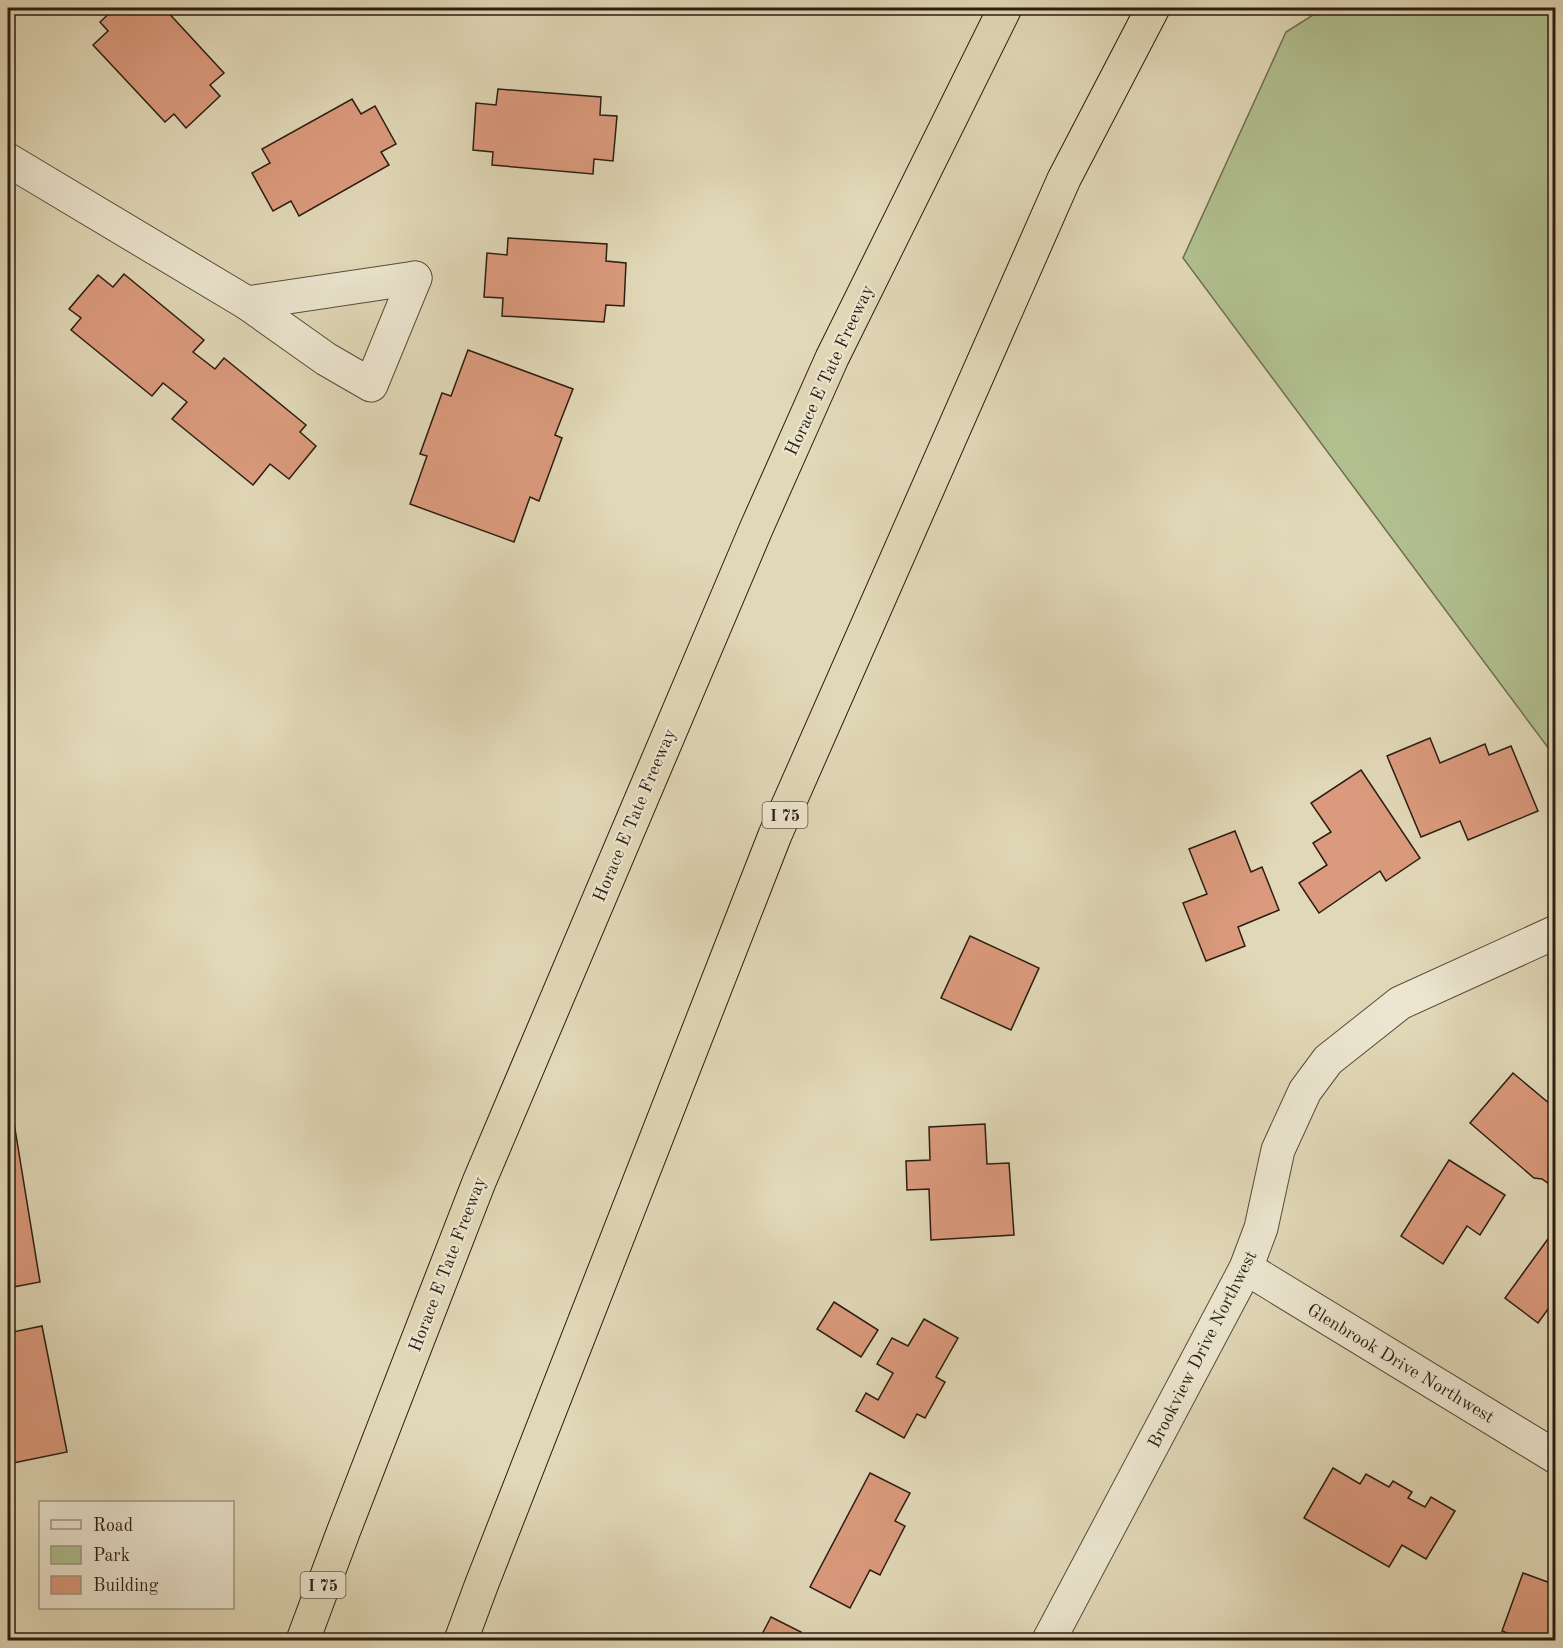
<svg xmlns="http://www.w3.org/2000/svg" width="1563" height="1648" viewBox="0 0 1563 1648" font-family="'Old Standard TT',serif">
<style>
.green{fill:#b1bf8f;stroke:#6e6e50;stroke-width:1.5}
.building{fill:#db9a7d;stroke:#2b1d11;stroke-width:1.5}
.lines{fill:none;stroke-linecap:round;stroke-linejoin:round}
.street-casing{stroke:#584c3a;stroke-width:35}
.highway-casing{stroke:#2b1d11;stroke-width:35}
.street{stroke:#ece6d0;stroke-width:33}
.highway{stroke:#e1d8b7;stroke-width:33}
.labels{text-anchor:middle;stroke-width:4.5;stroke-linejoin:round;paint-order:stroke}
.shield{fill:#ece6d0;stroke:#65594a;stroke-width:1.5}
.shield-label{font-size:16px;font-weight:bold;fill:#2b1d11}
.street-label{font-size:18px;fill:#2b1d11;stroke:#ece6d0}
</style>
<rect width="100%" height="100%" fill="#e1d8b7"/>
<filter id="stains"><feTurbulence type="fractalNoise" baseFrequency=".00333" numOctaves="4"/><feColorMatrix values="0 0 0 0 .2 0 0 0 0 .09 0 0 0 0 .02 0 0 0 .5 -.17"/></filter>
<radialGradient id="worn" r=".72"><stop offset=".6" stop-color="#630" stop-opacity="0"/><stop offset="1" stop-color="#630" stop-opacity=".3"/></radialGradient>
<path class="green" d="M1324,8H1555V757L1183,258L1286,32Z"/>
<g class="building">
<path d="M115,8H164L224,73L210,85L220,96L186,128L174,114L165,122L93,45L108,31L100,22Z"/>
<path d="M498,89L601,97L600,115L617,116L613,161L594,159L593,174L492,165L493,152L473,150L476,103L496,105Z"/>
<path d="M352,99L361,114L375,106L396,144L381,152L389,165L299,216L291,201L273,211L252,173L270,163L262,149Z"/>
<path d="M508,238L607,244L606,261L626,263L624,306L606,305L604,322L502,316L503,298L484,297L487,253L507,255Z"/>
<path d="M124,274L204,340L193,352L215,369L224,358L306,425L300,432L316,446L289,479L270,464L253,485L172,419L187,402L163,383L152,396L71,330L81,318L69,309L98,275L113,287Z"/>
<path d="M468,350L573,389L555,435L562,438L539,501L530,497L514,542L410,504L427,456L420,454L442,393L451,396Z"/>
<path d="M1430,738L1440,763L1485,744L1489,755L1511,746L1538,811L1468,840L1460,821L1421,837L1387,756Z"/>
<path d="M1361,770L1420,858L1386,881L1380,871L1319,913L1299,883L1327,865L1313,843L1331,832L1311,803Z"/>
<path d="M1235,831L1251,872L1262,867L1279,910L1238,927L1245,946L1206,961L1183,903L1207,894L1189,849Z"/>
<path d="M970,936L1039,968L1011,1030L941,998Z"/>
<path d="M1513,1073L1556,1109V1189L1542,1179L1534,1178L1470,1123Z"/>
<path d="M8,1086L40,1282L8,1288Z"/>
<path d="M985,1124L987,1164L1009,1163L1014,1235L931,1240L929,1189L907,1190L906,1161L930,1160L929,1127Z"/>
<path d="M1449,1160L1505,1195L1480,1235L1467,1226L1443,1264L1401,1236Z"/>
<path d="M1553,1232L1556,1234V1308L1551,1305L1538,1323L1505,1298Z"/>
<path d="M834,1302L878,1330L861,1357L817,1329Z"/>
<path d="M924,1319L958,1338L936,1377L945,1382L925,1418L917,1414L904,1438L856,1411L866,1393L878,1400L893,1373L877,1364L892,1338L908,1346Z"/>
<path d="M42,1326L67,1452L8,1464V1333Z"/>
<path d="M1333,1468L1360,1484L1366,1474L1389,1487L1393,1481L1412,1492L1408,1498L1425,1507L1431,1497L1455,1511L1426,1559L1402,1545L1389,1567L1304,1518Z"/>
<path d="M870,1473L910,1493L895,1521L905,1526L883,1569L880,1575L870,1570L850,1608L810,1587Z"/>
<path d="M1523,1573L1556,1585L1554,1599L1556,1600V1640H1526L1502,1631Z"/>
<path d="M771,1617L801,1632L797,1638L802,1640H759Z"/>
<path d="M8,1631L29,1640H8Z"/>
</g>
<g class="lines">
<defs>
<g id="street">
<path d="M8,160L247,303L326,359L371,385L415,278"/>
<path d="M247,303L415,278"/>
<path d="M1246,1268L1556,1457"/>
<path d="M1049,1640L1246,1268L1261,1228L1278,1150L1305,1091L1328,1060L1400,1003L1556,932"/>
</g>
<g id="highway">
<path d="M303,1640L344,1530L479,1182L756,529L832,358L1005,8"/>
<path d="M461,1640L481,1586L775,835L1064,179L1153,8"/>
</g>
</defs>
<use href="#street" class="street-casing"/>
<use href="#highway" class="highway-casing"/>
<use href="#street" class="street"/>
<use href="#highway" class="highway"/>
</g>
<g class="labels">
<g class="shield">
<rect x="762.5" y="802" width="45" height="26" rx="4.5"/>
<rect x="300.5" y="1572" width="45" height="26" rx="4.5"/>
</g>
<g class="shield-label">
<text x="785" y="821">I 75</text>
<text x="323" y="1591">I 75</text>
</g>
<g class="street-label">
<text transform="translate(829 370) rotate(-65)" y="6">Horace E Tate Freeway</text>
<text transform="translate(634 815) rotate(-67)" y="6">Horace E Tate Freeway</text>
<text transform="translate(447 1264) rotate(-69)" y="6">Horace E Tate Freeway</text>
<text transform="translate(1202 1349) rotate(-63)" y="6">Brookview Drive Northwest</text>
<text transform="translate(1401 1363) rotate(31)" y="6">Glenbrook Drive Northwest</text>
</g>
</g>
<rect width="1563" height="1648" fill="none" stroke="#e1d8b7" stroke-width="30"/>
<rect x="9" y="9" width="1545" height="1630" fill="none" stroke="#2b1d11" stroke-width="3"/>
<rect x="15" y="15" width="1533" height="1618" fill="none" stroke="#2b1d11" stroke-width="1.5"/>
<rect x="39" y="1501" width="195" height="108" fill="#ece6d0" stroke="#9f9684" stroke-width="1.5"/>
<rect x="51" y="1520" width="30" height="9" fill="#ece6d0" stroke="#9f9684" stroke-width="1.5"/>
<text x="93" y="1531" font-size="18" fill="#2b1d11">Road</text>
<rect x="51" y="1546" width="30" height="18" fill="#b1bf8f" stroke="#9f9684" stroke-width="1.5"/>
<text x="93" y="1561" font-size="18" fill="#2b1d11">Park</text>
<rect x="51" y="1576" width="30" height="18" fill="#db9a7d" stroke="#9f9684" stroke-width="1.5"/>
<text x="93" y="1591" font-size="18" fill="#2b1d11">Building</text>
<rect width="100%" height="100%" filter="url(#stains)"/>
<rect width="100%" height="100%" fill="url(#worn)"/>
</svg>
